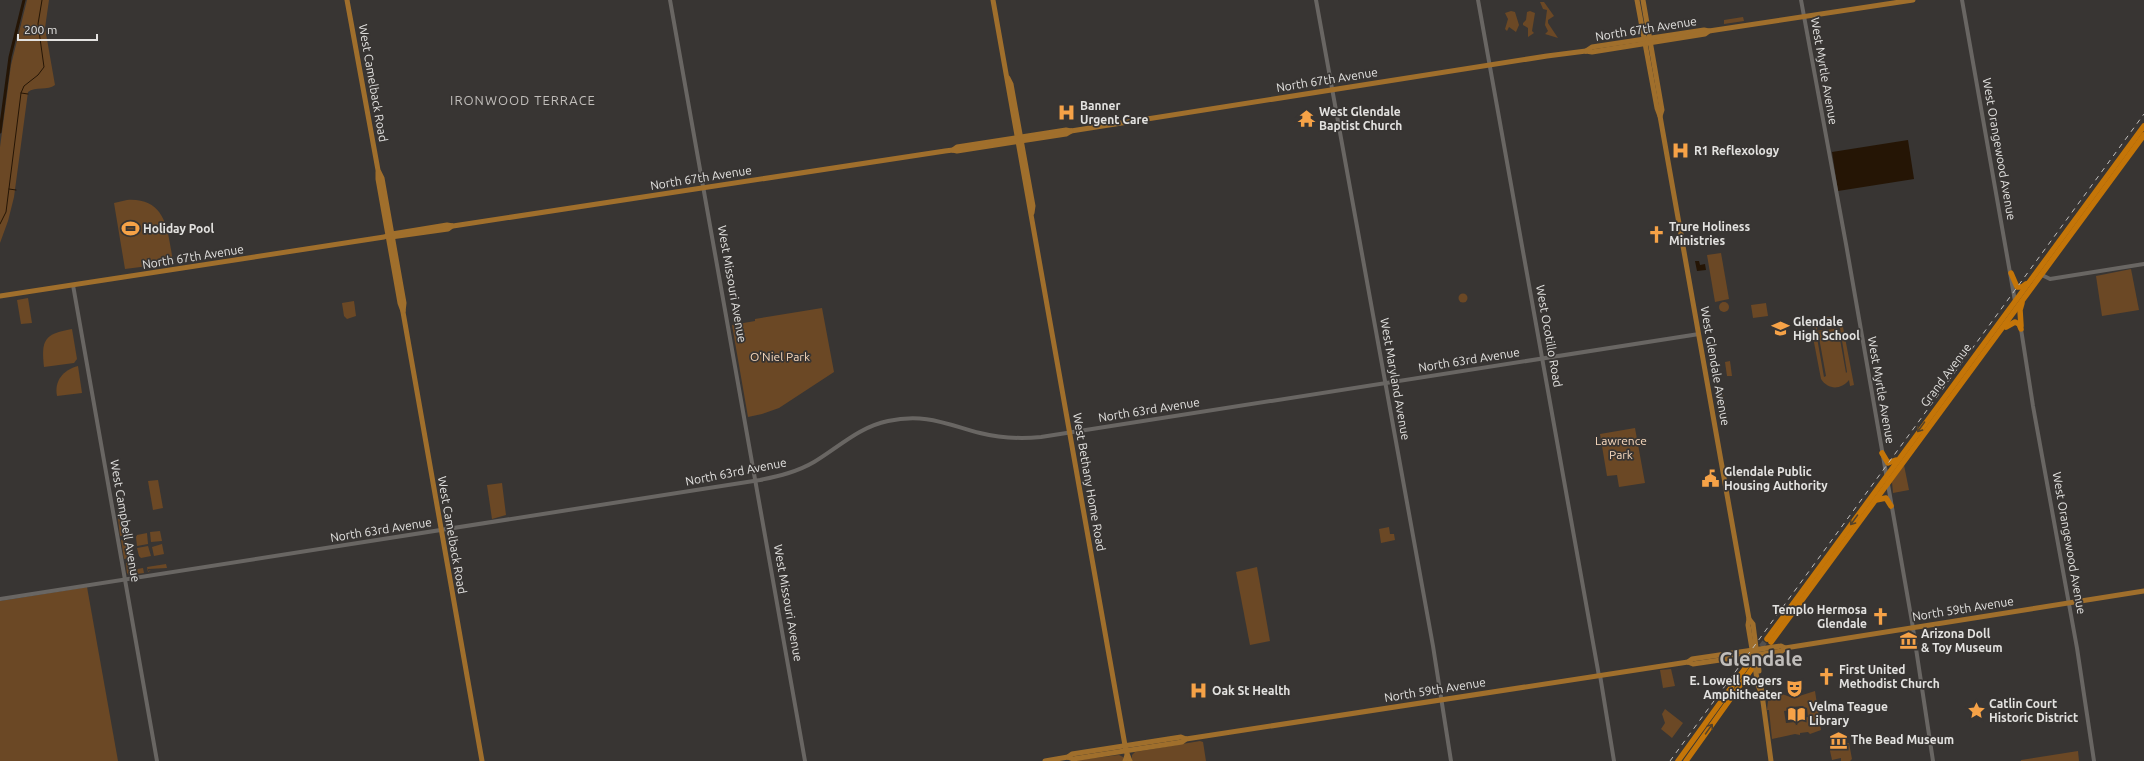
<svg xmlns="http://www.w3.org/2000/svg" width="2144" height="761" viewBox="0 0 2144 761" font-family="Ubuntu,sans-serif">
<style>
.green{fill:#6b4825;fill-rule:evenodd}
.water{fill:#251505}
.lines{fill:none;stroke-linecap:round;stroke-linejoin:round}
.stream{stroke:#251505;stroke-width:1}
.canal{stroke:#251505;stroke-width:3}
.highway-tunnel{stroke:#524f4d;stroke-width:5.5;stroke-dasharray:5.5 3;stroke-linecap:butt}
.minor{stroke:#696663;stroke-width:4}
.major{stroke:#a06f2c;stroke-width:5}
.highway{stroke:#c47508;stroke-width:5.5}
.rail{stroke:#c0bebc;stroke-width:1;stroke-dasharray:5 5;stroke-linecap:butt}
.oneway{stroke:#54422a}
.labels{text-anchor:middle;stroke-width:3.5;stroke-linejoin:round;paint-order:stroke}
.street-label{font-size:12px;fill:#e3e2e0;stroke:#383533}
.poi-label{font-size:12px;font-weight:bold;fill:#e3e2e0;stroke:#383533;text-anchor:start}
.park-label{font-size:12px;fill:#f9dabe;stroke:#383533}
.neighbourhood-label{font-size:13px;letter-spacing:1px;fill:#c1bebb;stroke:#383533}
.town-label{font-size:20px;font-weight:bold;fill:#c1bebb;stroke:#383533}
</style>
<rect width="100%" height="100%" fill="#383533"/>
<g class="green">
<path d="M27,0H49L45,28L55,85C48,91 35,86 28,92L14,197L8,221L0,243V147L11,65Z"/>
<path d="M1540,2H1544L1554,16L1548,20V23L1558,38L1545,34L1548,31L1545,25L1547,10L1543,9Z"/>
<path d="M1511,11L1515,12L1519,25L1516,32L1509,27L1507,31L1505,29L1508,19L1505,13Z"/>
<path d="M1530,11L1535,13L1532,31L1534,33L1528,37V28L1523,25V23L1526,20L1527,12Z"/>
<path d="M1743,17L1744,21L1724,24V20Z"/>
<path d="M127,200C158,198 166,218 170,244C171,250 173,257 172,263L125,269L114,203Z"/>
<path d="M1721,253L1729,299L1715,302L1707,255Z"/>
<path d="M2131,269L2139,310L2102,316L2096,276Z"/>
<circle cx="1463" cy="298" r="4.5"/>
<path d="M28,298L32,323L21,324L17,300Z"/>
<path d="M354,301L356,316L347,319L344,316L342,303Z"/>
<circle cx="1724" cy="307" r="5"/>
<path d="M1766,303L1768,316L1753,318L1751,305Z"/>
<path d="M822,308L834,372L779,408L762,414L748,417L732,325L755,321V319Z"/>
<path d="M1823,317H1833L1840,322L1843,327L1854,385L1850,386L1849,380C1841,390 1828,390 1821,379L1812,332L1815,324ZM1826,320L1832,321L1838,325L1820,329L1838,326L1840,328L1847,372L1846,373L1838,328L1818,332L1826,376L1824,377L1816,332L1835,328L1816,331L1819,324Z"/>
<path d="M72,329L77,359L74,363L44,367C41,340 44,334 72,329Z"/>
<path d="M1730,361L1732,376H1727L1725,362Z"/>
<path d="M78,366L82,393L57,396C54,381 63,370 78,366Z"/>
<path d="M1719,390L1723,393L1726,408H1719L1715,392Z"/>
<path d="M1635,428L1645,483L1619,487L1617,475L1607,476L1600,434Z"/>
<path d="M1904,465L1909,490L1893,493L1892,482Z"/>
<path d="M158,480L163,508L153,510L148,481Z"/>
<path d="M502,483L506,515L492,519L487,485Z"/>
<path d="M122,518L123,523L121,524H124L125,535L120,536L118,519Z"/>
<path d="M1389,527L1390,534H1394L1395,540L1381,543L1379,529Z"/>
<path d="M160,531L162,541L151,542L150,532Z"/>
<path d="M147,533L148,544L137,546L136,537L137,535Z"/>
<path d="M126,539L129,558L124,559L121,540Z"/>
<path d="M162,544L164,554L154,556L152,547Z"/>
<path d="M148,546L151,556L141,558L139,556L137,548Z"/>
<path d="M130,562L132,570L143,568L144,573L129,575L127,573L126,563Z"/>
<path d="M166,564L167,568L148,569V571L151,570L148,572L147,567Z"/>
<path d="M1257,567L1270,641L1250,645L1236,572Z"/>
<path d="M87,587L118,761H0V601Z"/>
<path d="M1671,669L1675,686L1663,688L1660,670Z"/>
<path d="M1815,691L1821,730L1810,734L1808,732L1800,733V735L1795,734L1772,739L1769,710H1767L1768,701L1778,699L1782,694L1793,698ZM1803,706L1804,708H1807L1808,717L1795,719V722L1786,723L1784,711L1792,710V707Z"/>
<path d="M1665,709L1683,723L1672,738L1661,729L1665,723L1662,714Z"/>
<path d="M1200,741L1203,742L1206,761H1132V755L1135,752Z"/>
<path d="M1849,743L1852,759L1850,761H1841V758L1832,760L1829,746Z"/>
<path d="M2078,751L2079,761H2021V760Z"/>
<path d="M1119,755L1123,757L1124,761H1070Z"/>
</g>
<g class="water">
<path d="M1908,140L1914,179L1838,191L1832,152Z"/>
<path d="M1695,261H1699L1700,265L1705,264L1706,270L1697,271Z"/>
</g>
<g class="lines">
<g class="stream">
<path d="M21,93L28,94"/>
<path d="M9,189L16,190"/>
<path d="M0,224L6,212L21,93L24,86L38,75L44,67L38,24L42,0"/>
</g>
<path class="canal" d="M0,132L10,57L24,0"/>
<path class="highway-tunnel" d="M1746,667L1767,639"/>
<g class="minor">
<path d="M670,0L805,761"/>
<path d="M1316,0L1433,646L1451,761"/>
<path d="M1478,0L1599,676"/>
<path d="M1801,0L1846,244L1912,622L1933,761"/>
<path d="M1962,0L2015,301"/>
<path d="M2042,275L2050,279L2144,264"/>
<path d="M73,285L157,761"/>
<path d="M2021,329L2033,406L2077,648L2094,761"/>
<path d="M0,599L760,480C779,476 797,472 814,462C839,447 859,427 888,421C925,413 946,424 980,433C1000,438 1020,439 1041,437L1699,334"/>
<path d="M1600,675L1614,761"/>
</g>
<g class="major">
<path d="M347,0L378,170L382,178L404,303L403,312L482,761"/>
<path d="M993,0L1126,751L1130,761"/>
<path d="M1637,0L1657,108L1660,116"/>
<path d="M1643,0L1662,110L1660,116L1749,619L1748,625L1758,685L1760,690"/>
<path d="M1586,51L1592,47L1704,30L1709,31"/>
<path d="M1008,78L1011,84L1033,206L1032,213"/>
<path d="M953,150L957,147L1066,130L1071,131L1547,56L1586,51L1592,52L1705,34L1709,31L1913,0"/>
<path d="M378,172V179L400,303L403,311"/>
<path d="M391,237L448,229L452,226"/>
<path d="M0,296L384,237L392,234L447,225L453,226L945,151L953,150L957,151L1066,134L1071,131"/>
<path d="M1749,619L1753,624L1759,671"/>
<path d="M1688,662L1692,659L1781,646L1785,648"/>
<path d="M1761,687L1771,761"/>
<path d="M1068,757L1072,754L1181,737L1186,739L1688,662L1693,664L1782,651L1785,648L2144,591"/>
<path d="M1045,761L1068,757L1073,759L1182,742L1186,739"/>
<path d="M1125,761L1127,755"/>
</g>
<g class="highway">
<path d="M2011,273L2017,287H2022L2026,284"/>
<path d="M2021,326L2020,310L2022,303"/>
<path d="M2006,327L2015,322L2019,324L2021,329"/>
<path d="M1882,453L1888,463L1896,460"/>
<path d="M1876,500L1886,498L1891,506"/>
<path d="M1767,639L2144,126"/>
<path d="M1771,642L2144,135"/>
<path d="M1678,761L1746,667"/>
<path d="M1686,761L1751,670"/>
</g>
<path class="rail" d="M1670,761L2144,114"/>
</g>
<defs><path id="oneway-shaft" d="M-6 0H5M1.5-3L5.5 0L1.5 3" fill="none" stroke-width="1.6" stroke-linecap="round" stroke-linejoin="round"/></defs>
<g class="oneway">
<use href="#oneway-shaft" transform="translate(1921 427) rotate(126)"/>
<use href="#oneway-shaft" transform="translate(1854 520) rotate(126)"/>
<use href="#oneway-shaft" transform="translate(1709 729) rotate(-55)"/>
</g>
<defs>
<symbol id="hospital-bare" viewBox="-9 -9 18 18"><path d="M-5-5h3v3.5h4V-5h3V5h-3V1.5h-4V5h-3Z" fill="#f6a247" stroke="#383533" stroke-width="2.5" paint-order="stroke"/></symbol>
<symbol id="temple-bare" viewBox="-9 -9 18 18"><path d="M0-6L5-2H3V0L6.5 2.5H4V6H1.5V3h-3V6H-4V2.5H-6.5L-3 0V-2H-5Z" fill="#f6a247" stroke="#383533" stroke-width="2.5" paint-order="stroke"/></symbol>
<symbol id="stadium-bare" viewBox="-9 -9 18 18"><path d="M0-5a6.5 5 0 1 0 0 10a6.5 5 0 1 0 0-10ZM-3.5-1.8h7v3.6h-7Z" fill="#f6a247" stroke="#383533" stroke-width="2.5" paint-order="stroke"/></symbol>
<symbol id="church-bare" viewBox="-9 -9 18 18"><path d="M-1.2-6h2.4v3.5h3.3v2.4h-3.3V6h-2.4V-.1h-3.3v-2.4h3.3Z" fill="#f6a247" stroke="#383533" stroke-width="2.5" paint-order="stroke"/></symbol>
<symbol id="school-bare" viewBox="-9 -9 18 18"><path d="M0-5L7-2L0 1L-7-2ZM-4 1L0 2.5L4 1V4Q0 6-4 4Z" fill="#f6a247" stroke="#383533" stroke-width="2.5" paint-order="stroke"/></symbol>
<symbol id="civic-bare" viewBox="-9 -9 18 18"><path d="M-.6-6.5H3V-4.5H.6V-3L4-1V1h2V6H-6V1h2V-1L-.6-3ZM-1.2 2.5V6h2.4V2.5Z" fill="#f6a247" stroke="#383533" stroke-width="2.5" paint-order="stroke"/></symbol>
<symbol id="museum-bare" viewBox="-9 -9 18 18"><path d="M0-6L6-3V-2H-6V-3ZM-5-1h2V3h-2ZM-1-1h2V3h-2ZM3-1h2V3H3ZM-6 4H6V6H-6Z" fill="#f6a247" stroke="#383533" stroke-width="2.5" paint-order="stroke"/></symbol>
<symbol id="theatre-bare" viewBox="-9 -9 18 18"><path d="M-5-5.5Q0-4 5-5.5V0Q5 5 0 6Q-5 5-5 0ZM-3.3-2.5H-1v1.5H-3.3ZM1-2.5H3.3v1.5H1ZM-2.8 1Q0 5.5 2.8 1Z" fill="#f6a247" stroke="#383533" stroke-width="2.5" paint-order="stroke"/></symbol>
<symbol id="sight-bare" viewBox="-9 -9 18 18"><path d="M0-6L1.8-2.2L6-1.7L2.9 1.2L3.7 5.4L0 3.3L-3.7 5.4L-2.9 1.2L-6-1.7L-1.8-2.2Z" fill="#f6a247" stroke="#383533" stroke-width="2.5" paint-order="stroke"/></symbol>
<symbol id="library-bare" viewBox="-9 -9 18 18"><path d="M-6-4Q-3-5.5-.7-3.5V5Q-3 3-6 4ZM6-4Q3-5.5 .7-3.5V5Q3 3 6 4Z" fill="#f6a247" stroke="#383533" stroke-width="2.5" paint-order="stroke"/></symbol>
</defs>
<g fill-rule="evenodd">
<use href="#hospital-bare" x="1054" y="100" width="25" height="25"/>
<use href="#temple-bare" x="1294" y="106" width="25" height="25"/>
<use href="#hospital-bare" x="1668" y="138" width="25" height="25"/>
<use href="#stadium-bare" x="118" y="216" width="25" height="25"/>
<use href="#church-bare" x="1644" y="222" width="25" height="25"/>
<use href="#school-bare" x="1768" y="316" width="25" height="25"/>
<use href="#civic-bare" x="1698" y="466" width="25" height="25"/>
<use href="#church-bare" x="1868" y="604" width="25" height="25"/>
<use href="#museum-bare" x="1896" y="628" width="25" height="25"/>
<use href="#church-bare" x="1814" y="664" width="25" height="25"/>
<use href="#theatre-bare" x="1782" y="676" width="25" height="25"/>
<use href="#hospital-bare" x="1186" y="678" width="25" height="25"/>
<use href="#sight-bare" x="1964" y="698" width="25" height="25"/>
<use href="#library-bare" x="1784" y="702" width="25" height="25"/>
<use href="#museum-bare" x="1826" y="728" width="25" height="25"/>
</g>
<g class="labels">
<g class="street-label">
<text transform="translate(1646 29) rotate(-9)" y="4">North 67th Avenue</text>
<text transform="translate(1824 71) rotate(80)" y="4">West Myrtle Avenue</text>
<text transform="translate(1327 80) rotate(-9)" y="4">North 67th Avenue</text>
<text transform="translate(373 83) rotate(80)" y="4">West Camelback Road</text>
<text transform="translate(1999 149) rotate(80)" y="4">West Orangewood Avenue</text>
<text transform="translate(701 178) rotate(-9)" y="4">North 67th Avenue</text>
<text transform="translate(193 257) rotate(-9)" y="4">North 67th Avenue</text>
<text transform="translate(732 284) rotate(80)" y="4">West Missouri Avenue</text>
<text transform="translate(1549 336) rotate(80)" y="4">West Ocotillo Road</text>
<text transform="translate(1469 360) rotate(-9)" y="4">North 63rd Avenue</text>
<text transform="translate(1715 366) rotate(80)" y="4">West Glendale Avenue</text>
<text transform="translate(1946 375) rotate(-53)" y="4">Grand Avenue</text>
<text transform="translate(1395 379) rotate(80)" y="4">West Maryland Avenue</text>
<text transform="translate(1881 390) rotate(80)" y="4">West Myrtle Avenue</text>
<text transform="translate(1149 410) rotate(-9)" y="4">North 63rd Avenue</text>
<text transform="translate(736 472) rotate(-11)" y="4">North 63rd Avenue</text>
<text transform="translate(1089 482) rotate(80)" y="4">West Bethany Home Road</text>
<text transform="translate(125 521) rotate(80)" y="4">West Campbell Avenue</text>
<text transform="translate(381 530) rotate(-9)" y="4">North 63rd Avenue</text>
<text transform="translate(452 535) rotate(80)" y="4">West Camelback Road</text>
<text transform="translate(2069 543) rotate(80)" y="4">West Orangewood Avenue</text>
<text transform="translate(788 603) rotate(80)" y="4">West Missouri Avenue</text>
<text transform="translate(1963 609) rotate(-9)" y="4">North 59th Avenue</text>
<text transform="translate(1435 690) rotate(-9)" y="4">North 59th Avenue</text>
</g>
<g class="poi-label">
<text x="1080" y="110">Banner<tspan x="1080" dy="14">Urgent Care</tspan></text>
<text x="1319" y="116">West Glendale<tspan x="1319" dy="14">Baptist Church</tspan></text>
<text x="1694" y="155">R1 Reflexology</text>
<text x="1669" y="231">Trure Holiness<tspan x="1669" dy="14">Ministries</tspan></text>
<text x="143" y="233">Holiday Pool</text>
<text x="1793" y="326">Glendale<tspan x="1793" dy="14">High School</tspan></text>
<text x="1724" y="476">Glendale Public<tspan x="1724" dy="14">Housing Authority</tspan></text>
<text x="1867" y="614" text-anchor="end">Templo Hermosa<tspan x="1867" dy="14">Glendale</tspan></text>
<text x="1921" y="638">Arizona Doll<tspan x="1921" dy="14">&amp; Toy Museum</tspan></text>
<text x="1839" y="674">First United<tspan x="1839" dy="14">Methodist Church</tspan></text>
<text x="1782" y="685" text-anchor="end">E. Lowell Rogers<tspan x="1782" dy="14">Amphitheater</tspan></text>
<text x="1212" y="695">Oak St Health</text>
<text x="1989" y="708">Catlin Court<tspan x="1989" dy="14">Historic District</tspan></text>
<text x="1809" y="711">Velma Teague<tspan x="1809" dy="14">Library</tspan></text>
<text x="1851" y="744">The Bead Museum</text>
</g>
<g class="park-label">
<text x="780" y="361">O'Niel Park</text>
<text x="1621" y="445">Lawrence<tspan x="1621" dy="14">Park</tspan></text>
</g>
<g class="neighbourhood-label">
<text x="523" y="105">IRONWOOD TERRACE</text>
</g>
<g class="town-label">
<text x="1761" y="666">Glendale</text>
</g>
</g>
<path d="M18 34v6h79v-6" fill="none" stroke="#e3e2e0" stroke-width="2"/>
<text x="24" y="34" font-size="12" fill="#e3e2e0" stroke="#383533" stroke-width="3" paint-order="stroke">200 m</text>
</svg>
